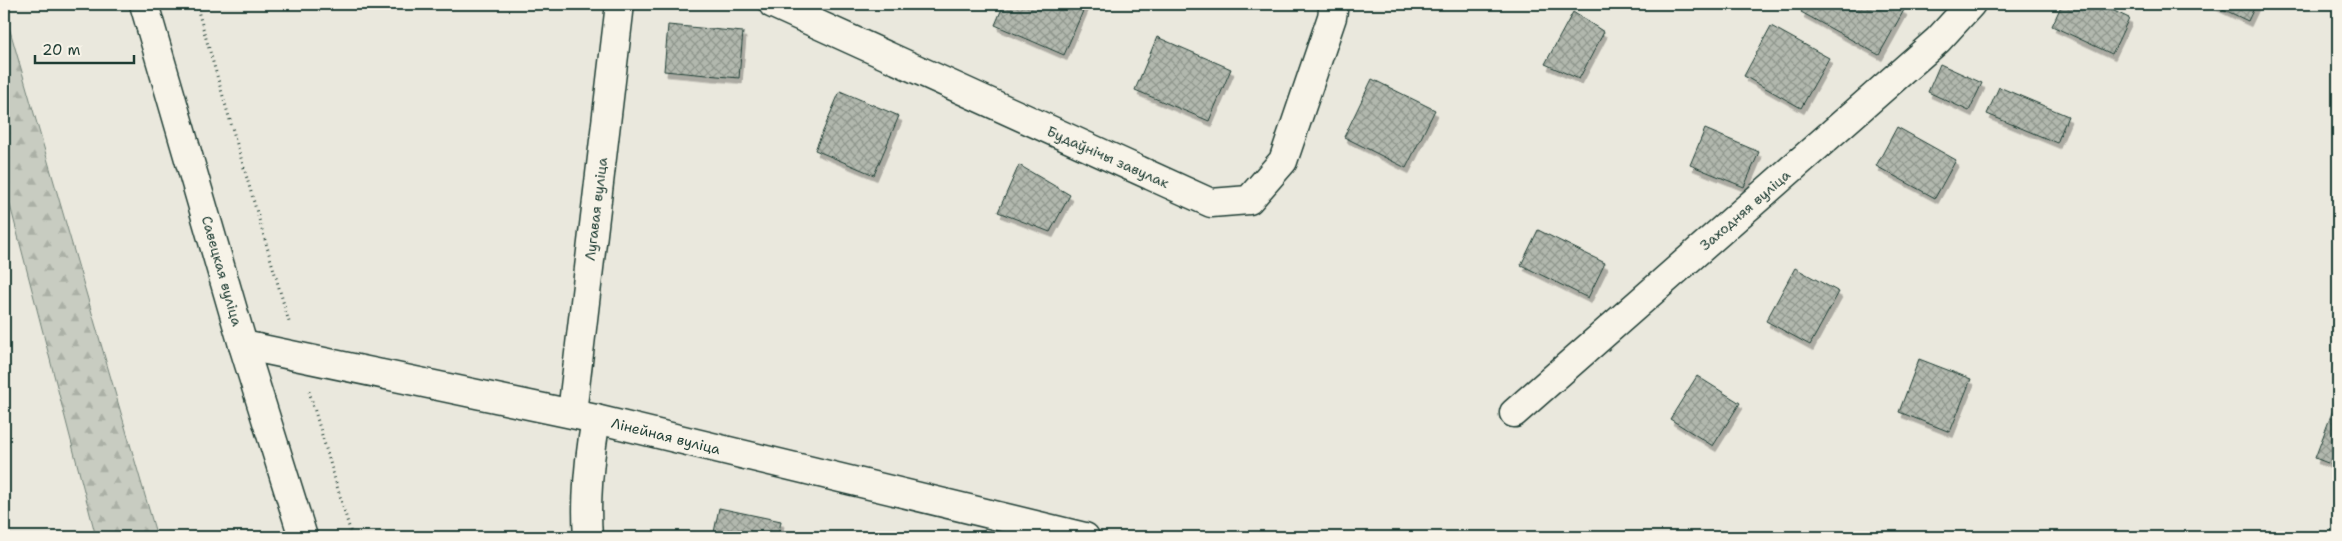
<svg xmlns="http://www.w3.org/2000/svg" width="2342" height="541" viewBox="0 0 2342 541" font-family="'Shantell Sans',sans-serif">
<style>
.forest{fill:url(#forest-firs);stroke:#74847a}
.building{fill:url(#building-cross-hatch);stroke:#1f3d34;filter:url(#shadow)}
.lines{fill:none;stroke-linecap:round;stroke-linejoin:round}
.minor-casing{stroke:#1f3d34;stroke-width:31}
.major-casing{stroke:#1f3d34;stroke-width:31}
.path{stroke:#1f3d34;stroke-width:3;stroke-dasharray:1 4;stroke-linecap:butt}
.minor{stroke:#f7f3e8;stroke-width:28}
.major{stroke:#f7f3e8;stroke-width:28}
.labels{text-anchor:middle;stroke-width:5;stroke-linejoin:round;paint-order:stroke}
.street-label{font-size:14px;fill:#1f3d34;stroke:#f7f3e8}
</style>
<defs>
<pattern id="forest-firs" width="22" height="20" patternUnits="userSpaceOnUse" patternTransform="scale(1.25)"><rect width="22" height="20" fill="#c8ccc1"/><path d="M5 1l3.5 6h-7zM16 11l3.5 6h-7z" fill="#abb0a6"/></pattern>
<pattern id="building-cross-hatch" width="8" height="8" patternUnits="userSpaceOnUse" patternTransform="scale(1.25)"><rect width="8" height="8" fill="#b2b8ae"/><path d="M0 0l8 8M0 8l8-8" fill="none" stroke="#90978e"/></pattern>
<filter id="shadow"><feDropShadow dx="3" dy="5.5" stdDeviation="0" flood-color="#0004"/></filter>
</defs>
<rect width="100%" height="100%" fill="#eae8dd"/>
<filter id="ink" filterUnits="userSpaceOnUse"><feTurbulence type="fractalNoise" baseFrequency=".02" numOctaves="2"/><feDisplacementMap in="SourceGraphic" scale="10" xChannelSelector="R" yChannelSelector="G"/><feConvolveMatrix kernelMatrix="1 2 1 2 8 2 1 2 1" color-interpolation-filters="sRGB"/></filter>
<g filter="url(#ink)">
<path class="forest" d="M4,10L157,537H96L4,182Z"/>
<g class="building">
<path d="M1004,4H1086L1064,55L995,25Z"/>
<path d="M1806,4H1893L1904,10L1879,55L1801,12Z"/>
<path d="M2062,4H2099L2129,18L2112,54L2052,26Z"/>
<path d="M2212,4H2256L2248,21Z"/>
<path d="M1573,12L1604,32L1579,79L1545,64Z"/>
<path d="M668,25L743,32L739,78L664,71Z"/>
<path d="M1771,26L1829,58L1801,108L1744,76Z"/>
<path d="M1157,37L1231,69L1209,121L1135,90Z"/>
<path d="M1940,64L1982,83L1969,111L1928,92Z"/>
<path d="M1372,79L1435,110L1406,168L1344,137Z"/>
<path d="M1999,87L2068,116L2057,143L1987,114Z"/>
<path d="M840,91L899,116L874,175L815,150Z"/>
<path d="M1897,127L1956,160L1935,198L1876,166Z"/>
<path d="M1705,129L1759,152L1744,187L1690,165Z"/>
<path d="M1019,165L1070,195L1050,232L998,212Z"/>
<path d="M1538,230L1605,263L1588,298L1521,265Z"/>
<path d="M1795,268L1839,292L1810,345L1766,321Z"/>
<path d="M1919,359L1971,379L1950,432L1899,412Z"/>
<path d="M1697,376L1740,403L1713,446L1670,419Z"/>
<path d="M2333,410L2338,412V467L2315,458Z"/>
<path d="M719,508L781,521L778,537H713Z"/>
<path d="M835,533L856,537H834Z"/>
</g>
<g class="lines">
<defs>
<g id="minor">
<path d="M773,4L1211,203L1249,200L1283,161L1332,17L1334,4"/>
<path d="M243,345L596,419L1085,537"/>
<path d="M572,413L620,4"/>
<path d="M1514,413L1938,40L1971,4"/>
<path d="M588,537C585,497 589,459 596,419"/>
</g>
<path id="major" d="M144,4L243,345L303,537"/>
</defs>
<use href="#minor" class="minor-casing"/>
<use href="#major" class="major-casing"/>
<g class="path">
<path d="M196,4L289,322"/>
<path d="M309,391L352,537"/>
</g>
<use href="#minor" class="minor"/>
<use href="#major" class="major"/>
</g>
</g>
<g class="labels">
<g class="street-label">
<text transform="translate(1108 157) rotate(24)" y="5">Будаўнічы завулак</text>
<text transform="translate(596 209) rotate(-83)" y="5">Лугавая вуліца</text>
<text transform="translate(1745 210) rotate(-41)" y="5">Заходняя вуліца</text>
<text transform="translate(222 271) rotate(74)" y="5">Савецкая вуліца</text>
<text transform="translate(666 436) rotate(14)" y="5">Лінейная вуліца</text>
</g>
</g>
<rect width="2342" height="541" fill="none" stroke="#f7f3e8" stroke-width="20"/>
<rect x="10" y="10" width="2322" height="521" fill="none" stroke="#1f3d34" stroke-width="2" filter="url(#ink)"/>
<path d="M35 55v8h99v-8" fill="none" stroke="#1f3d34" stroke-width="2.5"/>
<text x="42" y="55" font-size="15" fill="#1f3d34" stroke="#f7f3e8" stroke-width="4" paint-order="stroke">20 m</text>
</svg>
